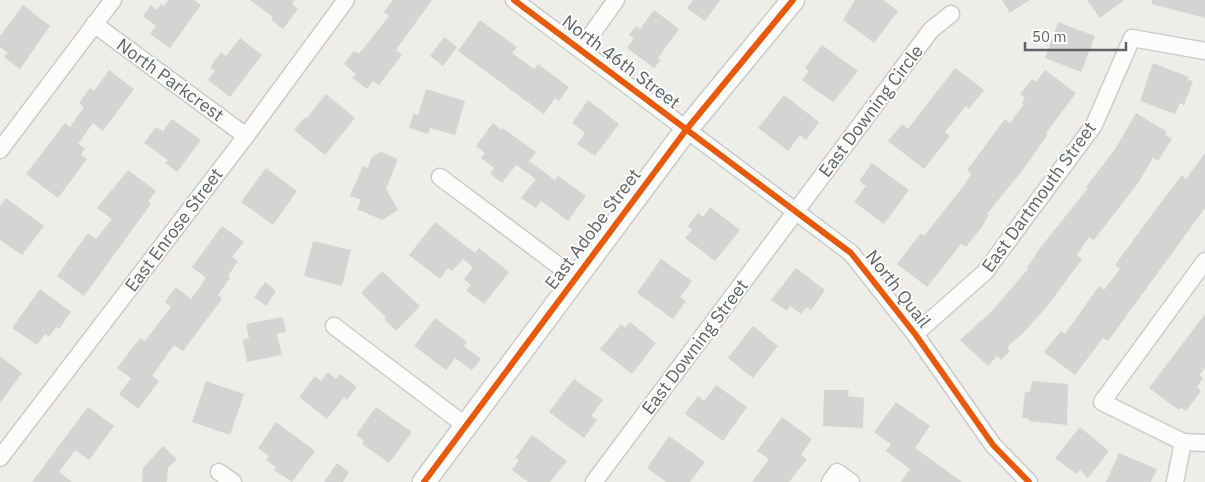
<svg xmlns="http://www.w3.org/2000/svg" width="1205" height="482" viewBox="0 0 1205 482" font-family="'IBM Plex Sans',sans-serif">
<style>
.building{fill:#d5d4d2}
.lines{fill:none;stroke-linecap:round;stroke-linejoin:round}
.street-casing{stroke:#cacccb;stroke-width:19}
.secondary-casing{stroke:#cacbca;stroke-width:25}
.street{stroke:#fcfcfc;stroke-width:16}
.secondary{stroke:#fcfcfc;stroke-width:22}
.cycleway-casing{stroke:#fff;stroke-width:9}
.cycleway{stroke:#e8590c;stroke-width:6}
.labels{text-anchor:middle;stroke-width:4;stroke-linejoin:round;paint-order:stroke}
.street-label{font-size:18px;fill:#5e6367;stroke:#fff}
</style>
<rect width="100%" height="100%" fill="#eeede9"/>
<g class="building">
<path d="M168,0H194L201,5L170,48L150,34L156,26L143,16L151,5L157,10L161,4L164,6Z"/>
<path d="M250,0H295L292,4L298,9L283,29L271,20L273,17Z"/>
<path d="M393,0H432L398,47L396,50L402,55L379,85L373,81L367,89L352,78L356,74L344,64L354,51L359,54L389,16L384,12Z"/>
<path d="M693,0H720L705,21L687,8Z"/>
<path d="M855,0H883L898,11L874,43L843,20Z"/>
<path d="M1002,0H1030L1010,13Z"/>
<path d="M1087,0H1124L1100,18Z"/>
<path d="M1152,0H1205V18L1152,4Z"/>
<path d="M23,5L50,26L20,69L4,57L8,53L0,47V36Z"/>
<path d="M654,10L679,29L658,58L661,60L654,68L627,48L634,38L629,35L636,26L640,29Z"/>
<path d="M480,20L517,47L512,53L534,69L538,64L569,87L559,101L555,98L544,114L458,51Z"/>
<path d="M1058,22L1095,36L1081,72L1045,58Z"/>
<path d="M444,37L457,47L443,66L430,56Z"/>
<path d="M240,38L262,55L230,97L208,80L215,71L210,67L221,52L226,56Z"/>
<path d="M822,45L858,71L833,102L802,80L809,71L805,68Z"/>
<path d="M1153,63L1189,77L1188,80L1193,81L1184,105L1180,103L1175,114L1140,101Z"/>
<path d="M955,68L984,90L969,109L966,106L945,132L950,136L924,169L888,141L902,124L908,129Z"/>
<path d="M109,70L134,89L103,131L93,123L78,144L85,148L81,155L87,159L58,198L26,174L65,123L70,127L84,107L79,103L90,88L94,91Z"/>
<path d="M1045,70L1076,93L1046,133L1048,134L1025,167L987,214L989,215L981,228L966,247L961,244L927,287L897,264L921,233L924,236L965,184L971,174L967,170L1005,119L1010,123L1024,104L1022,103L1025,98L1020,94L1032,79L1036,82Z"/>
<path d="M426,89L465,101L455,135L430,128L428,134L409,128L414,113L418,115Z"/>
<path d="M326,94L355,118L325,155L294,130L305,117L307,118Z"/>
<path d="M784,95L819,122L806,140L800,135L788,151L758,128Z"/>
<path d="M588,100L619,124L595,156L577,144L585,133L572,123Z"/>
<path d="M1136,113L1167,132L1165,135L1172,139L1158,161L1153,158L1138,183L1094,240L1089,237L1077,255L1082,259L1049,304L1024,332L1007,347L1010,351L1001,360L997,356L988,366L960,340L992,311L1028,269L1027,268L1040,248L1088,188L1086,187L1115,149Z"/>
<path d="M172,119L201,140L177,172L165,163L168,160L144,143L156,127L163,131Z"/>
<path d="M493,123L501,130L503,128L536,152L529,161L555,180L558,176L586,196L568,221L541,201L536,208L521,198L536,179L516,165L502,183L490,174L494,168L481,158L485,153L476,146Z"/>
<path d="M381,152L398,159L386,189L398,210L382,220L357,209L361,200L350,196L363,166L368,168L372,157Z"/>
<path d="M1205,153V208L1108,341L1103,338L1075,375L1044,352L1061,331L1065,334L1099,286L1104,290L1120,269L1115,265L1159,205L1182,175L1186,179Z"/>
<path d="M872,163L909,190L884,224L854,202L866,186L859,181Z"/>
<path d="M266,168L297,191L273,225L241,202Z"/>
<path d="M128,170L156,191L148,202L151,204L84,296L57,276L88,233L96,239L112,219L97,208Z"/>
<path d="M6,198L44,226L22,255L0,240V206Z"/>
<path d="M710,207L740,230L715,261L685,238L692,230L688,226L698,213L703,217Z"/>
<path d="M435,222L475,253L479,248L509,272L484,304L466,290L471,285L464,279L473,267L463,259L452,271L448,268L440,279L409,255Z"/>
<path d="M222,226L244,242L232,257L238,261L228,276L230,278L218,295L222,299L183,351L174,345L152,376L159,381L138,409L119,394L131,378L117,368L140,338L145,341L171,307L165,302L176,287L191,299L206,278L192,267Z"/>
<path d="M313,241L351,250L342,286L304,276Z"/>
<path d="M661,259L692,281L680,297L686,301L673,319L637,293Z"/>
<path d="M796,268L825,290L811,310L806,307L801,314L790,306L787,311L771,300Z"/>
<path d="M382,271L420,306L396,331L384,319L386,317L361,293Z"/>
<path d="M265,282L276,291L266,306L254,297Z"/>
<path d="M40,289L71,312L59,329L56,327L49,337L45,334L37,345L12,328Z"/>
<path d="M1205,314V367L1199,375L1203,378L1197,387L1201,391L1186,411L1181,408L1179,410L1149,388Z"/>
<path d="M283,317L286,332L277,334L282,355L247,362L243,340L249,338L246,324Z"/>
<path d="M435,318L467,342L464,346L481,359L472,370L455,358L446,370L414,346Z"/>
<path d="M630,322L656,343L632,374L600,349L621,324L625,328Z"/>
<path d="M753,326L778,346L753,378L728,358Z"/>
<path d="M0,356L22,373L0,403Z"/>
<path d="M328,372L336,379L340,374L357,387L347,400L344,397L327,419L299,397L315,376L321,381Z"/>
<path d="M574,379L603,400L591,416L597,420L584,438L549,412Z"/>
<path d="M206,381L244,394L230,435L192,422Z"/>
<path d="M1032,381L1068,384L1067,425L1029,421L1028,418H1022L1025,392H1030Z"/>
<path d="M716,385L747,407L723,441L685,414L698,396L704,401Z"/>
<path d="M824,390H849L848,396L864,398L863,428L823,426Z"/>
<path d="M896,402L930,426L915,448L962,482H901L910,469L886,451L891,444L874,432Z"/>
<path d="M88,407L114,426L89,460L75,450L59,472L72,482H32Z"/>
<path d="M376,407L412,432L389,463L362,444L364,441L356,435Z"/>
<path d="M782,417L812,439L801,455L807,459L789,482H752L769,459L757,451Z"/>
<path d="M276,422L315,451L292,482L274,470L276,467L266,460L269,456L258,448Z"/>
<path d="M1080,427L1109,451L1088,478L1080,470L1076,474L1055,458Z"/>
<path d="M532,435L567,461L550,482H528L512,470L519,460L515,458Z"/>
<path d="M669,436L705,462L690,482H666L647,468Z"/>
<path d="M163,446L177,459L168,468L167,482H142L143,468Z"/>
<path d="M1119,453L1157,469L1151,482H1106Z"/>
<path d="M337,463L349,472L343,482H324Z"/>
</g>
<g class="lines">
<defs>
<g id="street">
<path d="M514,0L851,253L915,334L993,445L1029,482"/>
<path d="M94,24L246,136"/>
<path d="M581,49L616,0"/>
<path d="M0,150L113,0"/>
<path d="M440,177L575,278"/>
<path d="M1205,261L1102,402L1183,442L1205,443"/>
<path d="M334,326L466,426"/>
<path d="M915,334L985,272L1094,125L1132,38L1205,51"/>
<path d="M0,458L246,136L346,0"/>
<path d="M219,472L233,482"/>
<path d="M594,482L931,30L951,14"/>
<path d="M830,482L837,472L851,482"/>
<path d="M1175,482L1183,442"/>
</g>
<path id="secondary" d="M424,482L686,130L793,0"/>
</defs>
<use href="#street" class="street-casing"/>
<use href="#secondary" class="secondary-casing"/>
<use href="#street" class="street"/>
<use href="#secondary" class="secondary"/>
<defs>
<g id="cycleway">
<path d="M514,0L851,253L915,334L993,445L1029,482"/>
<path d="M424,482L686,130L793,0"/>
</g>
</defs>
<use href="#cycleway" class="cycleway-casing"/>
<use href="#cycleway" class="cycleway"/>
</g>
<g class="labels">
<g class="street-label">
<text transform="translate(621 62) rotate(37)" y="6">North 46th Street</text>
<text transform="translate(170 80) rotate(36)" y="6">North Parkcrest</text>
<text transform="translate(871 111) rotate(-53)" y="6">East Downing Circle</text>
<text transform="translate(1039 197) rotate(-54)" y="6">East Dartmouth Street</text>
<text transform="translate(593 229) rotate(-53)" y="6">East Adobe Street</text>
<text transform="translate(174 230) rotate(-53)" y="6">East Enrose Street</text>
<text transform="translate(898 289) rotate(52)" y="6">North Quail</text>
<text transform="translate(695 347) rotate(-53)" y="6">East Downing Street</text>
</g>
</g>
<path d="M1025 42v8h101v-8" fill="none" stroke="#5e6367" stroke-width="2.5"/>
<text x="1032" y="42" font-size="15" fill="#5e6367" stroke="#ffffff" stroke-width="4" paint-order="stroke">50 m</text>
</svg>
